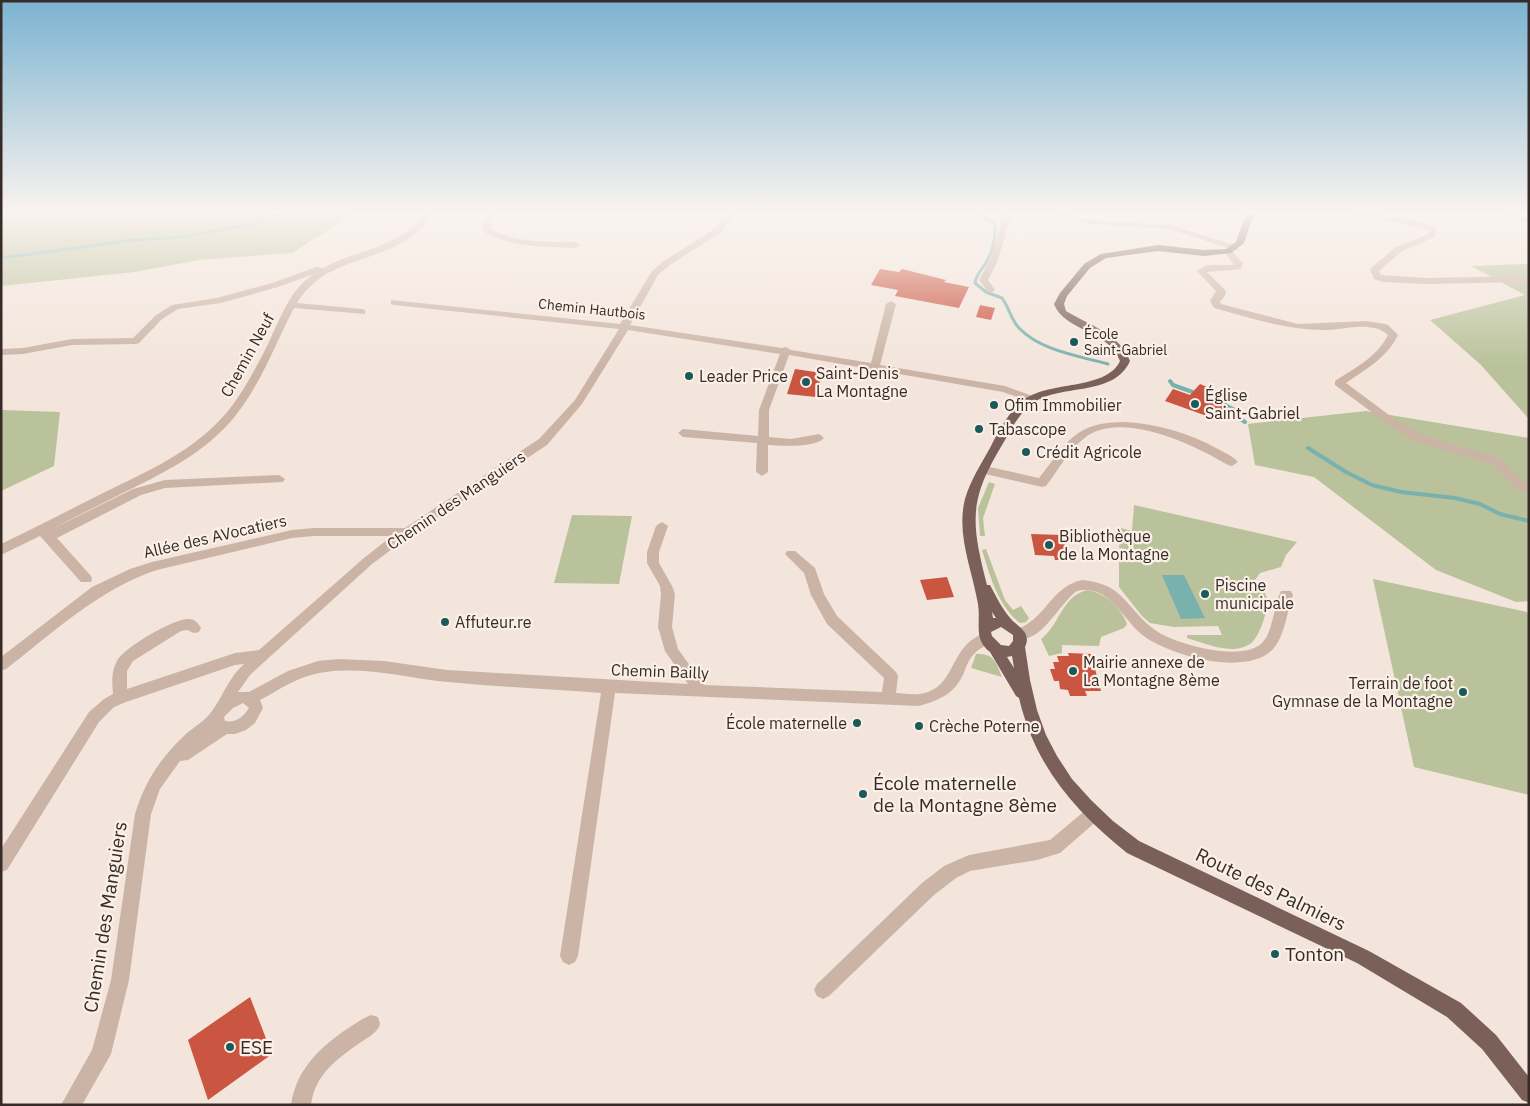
<svg xmlns="http://www.w3.org/2000/svg" width="1530" height="1106" viewBox="0 0 1530 1106" font-family="'IBM Plex Sans',sans-serif">
<style>
.green{fill:#b9c29a}
.water{fill:#79b1ae}
.lines{fill:none;stroke-linecap:round;stroke-linejoin:round}
.stream-far1{stroke:#79b1ae;stroke-width:3}
.stream{stroke:#79b1ae;stroke-width:4}
.building{fill:#ca5541}
.minor{fill:#cbb4a6;fill-rule:evenodd}
.major{fill:#7a6058;fill-rule:evenodd}
.poi-dot{fill:#1b5a58;stroke:#faf0e7;stroke-width:2}
.labels{text-anchor:middle;stroke-width:4.5;stroke-linejoin:round;paint-order:stroke}
.far-street-label{font-size:14px;fill:#372b27;stroke:#faf0e7}
.far-poi-label{font-size:14px;fill:#372b27;stroke:#faf0e7;text-anchor:start}
.street-label{font-size:16px;fill:#372b27;stroke:#faf0e7}
.poi-label{font-size:16px;fill:#372b27;stroke:#faf0e7;text-anchor:start}
.near-poi-label{font-size:19px;fill:#372b27;stroke:#faf0e7;text-anchor:start}
.near-street-label{font-size:19px;fill:#372b27;stroke:#faf0e7}
</style>
<rect width="100%" height="100%" fill="#f3e5db"/>
<g class="green">
<path d="M1,211H357L292,253L199,260L135,272L1,286Z"/>
<path d="M1529,264V419L1481,365L1430,320L1525,295L1471,266Z"/>
<path d="M1,410L60,412L54,466L1,491Z"/>
<path d="M1366,411L1529,438V601L1516,602L1436,570L1314,477L1255,465L1248,424Z"/>
<path d="M989,482L995,484L983,518L985,536H980L978,508Z"/>
<path d="M1134,505L1297,542L1286,555L1281,567L1260,573L1255,580C1260,583 1266,593 1267,599C1269,608 1259,639 1250,644C1232,656 1205,643 1187,638V635H1222L1218,626L1174,627L1150,623L1142,616L1119,587V560L1130,562L1125,549L1119,548L1121,528L1132,531Z"/>
<path d="M572,515L632,516L619,584L554,583Z"/>
<path d="M986,549L1005,600L1013,610L1021,606L1029,618L1026,622L1020,623C998,606 990,576 982,550Z"/>
<path d="M1373,579L1527,612L1529,617V795L1414,767Z"/>
<path d="M1088,590C1106,594 1120,606 1127,624L1124,628L1101,637L1099,646L1062,645V653L1049,656L1041,639C1060,625 1062,595 1088,590Z"/>
<path d="M976,654C994,653 996,662 1002,677L971,668Z"/>
</g>
<path class="water" d="M1162,575H1184L1205,618L1181,619Z"/>
<g class="lines">
<g class="stream-far1">
<path d="M976,211L995,224C996,237 992,255 984,266C980,272 976,275 975,283L986,292L1002,298C1009,307 1011,320 1019,328C1041,351 1079,356 1108,364"/>
<path d="M1,258L134,240L182,237L258,223L281,211"/>
</g>
<g class="stream">
<path d="M1170,381L1173,385L1198,394"/>
<path d="M1221,403L1239,412L1238,418L1245,422"/>
<path d="M1308,448L1346,472L1372,485L1401,492L1455,498L1480,504L1500,514L1529,521"/>
</g>
</g>
<g class="building">
<path d="M880,269L899,272L902,269L946,280L944,282L969,287L959,308L895,296L898,290L871,285Z"/>
<path d="M980,305L995,308L991,320L976,317Z"/>
<path d="M795,369L822,373L816,397L787,394Z"/>
<path d="M1200,384L1230,397L1218,420L1165,401L1173,389L1190,395Z"/>
<path d="M1031,534L1062,535L1069,560H1055L1054,556L1035,555Z"/>
<path d="M947,577L954,597L927,600L920,580Z"/>
<path d="M1068,653L1091,654L1101,691H1085L1087,696H1070L1068,690L1060,689L1059,681H1054L1050,669H1055L1053,662H1059L1057,656H1069Z"/>
<path d="M250,997L272,1054L208,1100L188,1040Z"/>
</g>
<g class="lines">
<g class="minor">
<path d="M427,211H435C427,222 419,232 408,239C370,264 324,259 297,303L362,309L365,310V314L294,308C275,344 262,382 236,415C206,453 163,473 121,494C97,506 73,518 50,530L133,489L165,480L279,475L285,479L283,482L165,488L141,495L57,538L91,576L92,579L91,582H81L40,536L1,555V544C35,528 69,510 103,493C148,471 195,451 228,411C244,391 256,368 267,346C280,320 289,290 314,274L278,287L221,303L178,309L162,319L139,343L136,344L72,345L23,354L1,355V349L23,348L72,339L133,338L156,315L172,305L217,298L272,283L316,267L323,268C362,247 397,250 427,211Z"/>
<path d="M490,211H498L490,225L491,229C516,244 548,241 576,242L580,245L576,248C545,246 511,248 484,232L482,225Z"/>
<path d="M729,211H737L720,233L670,265L658,275L630,325L782,348L786,347L791,350L871,363L886,304L891,301L896,304L880,365L1005,386L1035,397L1036,399L1031,402L1003,392L789,355L769,410V437L791,439L819,434L824,438C815,448 782,446 768,445V472L762,476L756,472L757,443L683,437L678,433L683,429L758,436L759,410L780,354L628,330L582,404L547,445L411,535L372,564L250,675L238,692H249L288,671L318,661L338,659L384,661L447,670L688,684L665,651L658,627L661,594L660,586L647,563V552L656,526L662,522L668,526L659,552V563L672,586L675,594L672,627L678,649L704,685L882,692L884,678L827,624L811,595L804,573L785,554L787,551H795L815,568L824,594L837,616L896,672L898,676L896,693C903,693 912,695 919,694C958,689 947,646 985,633L990,635L992,639C988,646 979,648 974,654C968,660 966,668 963,675C953,695 939,700 919,706L615,693L578,956L575,962L569,965L563,962L560,956L601,693C550,689 499,687 448,682C406,678 361,665 319,673C297,677 279,690 260,700L263,708L255,723L246,730L235,734H227L188,760L180,761L160,789L151,814L129,980L111,1054L82,1105H61L92,1050L111,980L135,814C145,781 161,757 186,734C194,727 206,720 212,711C223,696 229,677 244,664L235,665L126,702L114,707L99,722L7,870L1,872V849L89,712L104,699L113,694C112,681 111,671 118,659C126,647 174,618 189,619C195,619 198,623 201,628L199,632L194,633L187,630L181,631L133,661L127,671V689L235,653L259,650L364,558L392,536H314L292,538L157,570C99,589 54,632 6,669L1,671V657L92,587L130,569L152,562L292,530L314,528H405L539,439L575,400L619,329L394,305L391,304V300L620,324L652,271L664,261L714,229ZM243,703L249,708C243,717 236,723 225,721L224,717L233,708Z"/>
<path d="M1004,211H1012L998,260L988,280L995,290L991,293L988,292L979,280L990,260Z"/>
<path d="M1041,211H1056L1090,220L1170,225L1238,246V250H1231L1243,263L1241,269L1207,272L1226,291L1225,296L1220,301L1221,304L1298,324L1366,321L1385,324L1388,325L1398,335C1387,358 1366,369 1346,383L1393,418L1422,435L1499,458L1528,486L1529,491L1524,493L1520,492L1491,464L1414,441L1385,422L1335,385V381C1355,368 1377,357 1388,335C1373,321 1347,329 1328,330C1289,331 1251,318 1214,308L1210,301L1216,291L1197,271L1207,265H1234L1224,251L1228,248L1169,229L1090,224Z"/>
<path d="M1332,211C1361,211 1409,216 1436,228L1435,237L1402,251L1379,271L1381,275L1426,278L1529,276V282L1426,284L1383,282L1374,279L1370,270L1371,268L1396,247L1428,234L1429,231L1420,227Z"/>
<path d="M1495,211H1507L1529,219V224Z"/>
<path d="M1125,422C1158,424 1189,433 1218,449C1225,453 1233,456 1238,462L1232,466L1228,465C1195,445 1124,411 1087,436C1070,448 1059,469 1046,486L1042,487L985,474L979,470L985,466L1039,478C1068,442 1074,422 1125,422Z"/>
<path d="M1082,580C1127,584 1126,611 1158,632C1179,645 1244,663 1263,642C1273,631 1274,605 1281,591H1291L1293,595C1287,611 1285,636 1273,649C1248,678 1165,655 1140,633C1121,616 1108,584 1077,591C1059,603 1041,646 1015,638L1013,634L1015,630C1046,620 1050,587 1082,580Z"/>
<path d="M1093,806L1099,809L1101,814L1099,819L1060,853L1037,860L970,871L956,878L934,895L829,996L823,999L817,996L814,990L817,984L922,883L944,866L969,855L1050,840L1087,809Z"/>
<path d="M371,1015L378,1017L380,1024C377,1033 369,1037 361,1042C337,1059 315,1074 311,1105H291C296,1071 317,1050 344,1031C353,1025 361,1019 371,1015Z"/>
</g>
<path class="major" d="M1247,211H1255L1244,243L1231,253L1204,256L1158,251L1106,258L1090,268L1067,296L1064,304L1066,311C1089,325 1120,334 1130,361C1114,396 1066,384 1036,401C1022,409 1013,426 1005,440C969,499 970,519 987,585H990C996,596 1002,609 1011,619C1018,627 1032,632 1025,647L1030,680L1037,710L1046,735L1057,756L1072,779L1091,800L1113,821L1139,841L1369,951L1461,1003L1496,1035L1529,1077V1103L1522,1100L1482,1049L1447,1017L1357,963L1127,853C1074,810 1035,766 1019,698L1016,696L990,652C973,639 981,623 978,604C972,569 956,534 965,499C970,481 981,464 990,448C998,432 1008,413 1022,401C1048,380 1106,391 1120,361C1109,330 1064,331 1054,304L1060,293L1084,264L1101,254L1158,245L1204,250L1226,249L1236,242ZM992,612L996,618H993ZM1001,627L1013,635V641L1009,646L1001,645L992,636L991,632ZM1012,656L1014,668L1007,657Z"/>
</g>
<linearGradient id="sky" x2="0" y2="1"><stop stop-color="#7bb3d1"/><stop offset="0.58" stop-color="#faf3ef"/><stop offset="1" stop-color="#faf3ef" stop-opacity="0"/></linearGradient>
<rect width="1530" height="366" fill="url(#sky)"/>
<g class="poi-dot">
<circle cx="1074" cy="342" r="5"/>
<circle cx="689" cy="376" r="5"/>
<circle cx="806" cy="382" r="5"/>
<circle cx="1195" cy="404" r="5"/>
<circle cx="994" cy="405" r="5"/>
<circle cx="979" cy="429" r="5"/>
<circle cx="1026" cy="452" r="5"/>
<circle cx="1049" cy="545" r="5"/>
<circle cx="1205" cy="594" r="5"/>
<circle cx="445" cy="622" r="5"/>
<circle cx="1073" cy="671" r="5"/>
<circle cx="1463" cy="692" r="5"/>
<circle cx="857" cy="723" r="5"/>
<circle cx="919" cy="726" r="5"/>
<circle cx="863" cy="794" r="5"/>
<circle cx="1275" cy="954" r="5"/>
<circle cx="230" cy="1047" r="5"/>
</g>
<g class="labels">
<g class="far-street-label">
<text transform="translate(592 309) rotate(6)" y="5">Chemin Hautbois</text>
</g>
<g class="far-poi-label">
<text x="1084" y="339">École<tspan x="1084" dy="16">Saint-Gabriel</tspan></text>
</g>
<g class="street-label">
<text transform="translate(247 355) rotate(-61)" y="6">Chemin Neuf</text>
<text transform="translate(456 500) rotate(-34)" y="6">Chemin des Manguiers</text>
<text transform="translate(215 536) rotate(-13)" y="6">Allée des AVocatiers</text>
<text transform="translate(660 671) rotate(2)" y="6">Chemin Bailly</text>
</g>
<g class="poi-label">
<text x="816" y="379">Saint-Denis<tspan x="816" dy="18">La Montagne</tspan></text>
<text x="699" y="382">Leader Price</text>
<text x="1205" y="401">Église<tspan x="1205" dy="18">Saint-Gabriel</tspan></text>
<text x="1004" y="411">Ofim Immobilier</text>
<text x="989" y="435">Tabascope</text>
<text x="1036" y="458">Crédit Agricole</text>
<text x="1059" y="542">Bibliothèque<tspan x="1059" dy="18">de la Montagne</tspan></text>
<text x="1215" y="591">Piscine<tspan x="1215" dy="18">municipale</tspan></text>
<text x="455" y="628">Affuteur.re</text>
<text x="1083" y="668">Mairie annexe de<tspan x="1083" dy="18">La Montagne 8ème</tspan></text>
<text x="1453" y="689" text-anchor="end">Terrain de foot<tspan x="1453" dy="18">Gymnase de la Montagne</tspan></text>
<text x="847" y="729" text-anchor="end">École maternelle</text>
<text x="929" y="732">Crèche Poterne</text>
</g>
<g class="near-poi-label">
<text x="873" y="790">École maternelle<tspan x="873" dy="22">de la Montagne 8ème</tspan></text>
<text x="1285" y="961">Tonton</text>
<text x="240" y="1054">ESE</text>
</g>
<g class="near-street-label">
<text transform="translate(1271 889) rotate(26)" y="7">Route des Palmiers</text>
<text transform="translate(105 917) rotate(-81)" y="7">Chemin des Manguiers</text>
</g>
</g>
<rect width="1530" height="1106" fill="none" stroke="#372b27" stroke-width="5"/>
</svg>
